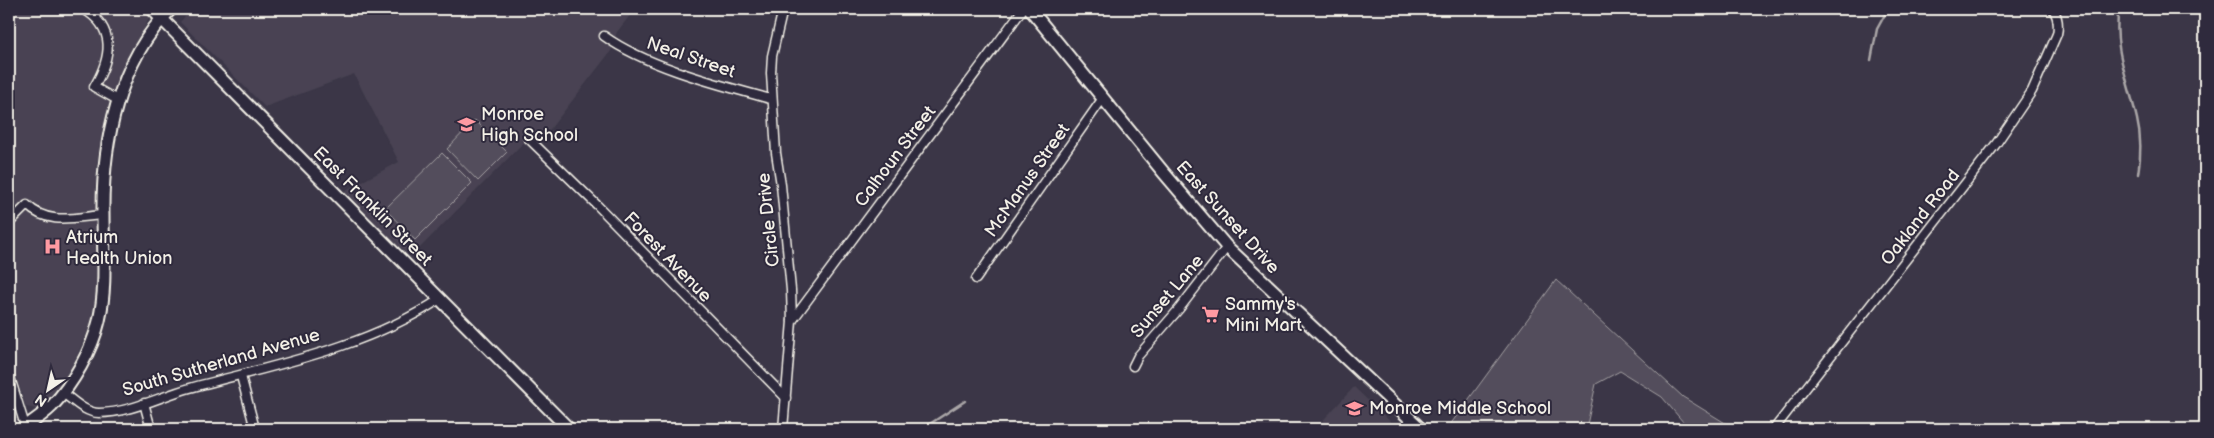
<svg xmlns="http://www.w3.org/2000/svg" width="2214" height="438" viewBox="0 0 2214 438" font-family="'Balsamiq Sans',sans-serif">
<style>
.built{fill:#484352}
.green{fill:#534e5c;stroke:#a4a0a2}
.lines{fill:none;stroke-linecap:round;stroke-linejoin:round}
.stream{stroke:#aaa6a7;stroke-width:2.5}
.street-casing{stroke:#f4f1e8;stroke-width:11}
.secondary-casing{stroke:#f4f1e8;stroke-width:15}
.street{stroke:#2f2a3d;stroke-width:8}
.secondary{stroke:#2f2a3d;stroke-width:11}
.labels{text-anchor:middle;stroke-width:4;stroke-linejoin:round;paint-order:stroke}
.street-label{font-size:18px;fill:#f4f1e8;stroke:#2f2a3d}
.poi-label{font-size:18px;fill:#f4f1e8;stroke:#2f2a3d;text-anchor:start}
</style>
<rect width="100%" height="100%" fill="#3b3647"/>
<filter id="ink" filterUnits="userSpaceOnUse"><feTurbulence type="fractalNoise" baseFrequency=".02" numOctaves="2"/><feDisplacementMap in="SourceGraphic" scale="10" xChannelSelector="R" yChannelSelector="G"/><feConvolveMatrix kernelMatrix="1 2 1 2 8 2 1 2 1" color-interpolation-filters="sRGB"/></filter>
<g filter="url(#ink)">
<g class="built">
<path d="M9,9H143L150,16L119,81L101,139L97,164L95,205L97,290L90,327L72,366L56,391L37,409L26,407L9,356Z"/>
<path d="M192,9H635L617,32L611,51L533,151L524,142L411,257L340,193L399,162L354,74L265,107L180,22Z"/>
<path d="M1354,387L1398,429H1315Z"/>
</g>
<g class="green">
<path d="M475,120L507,152L478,181L447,149Z"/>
<path d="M442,153L472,183L415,240L385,209Z"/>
<path d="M1556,280L1683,397L1735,429H1689L1662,397L1620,371L1596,384L1586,429H1447Z"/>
</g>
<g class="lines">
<g class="stream">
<path d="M2119,9C2112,46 2129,83 2137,119C2141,136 2141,157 2138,174"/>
<path d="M1871,60L1877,29L1888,9"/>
<path d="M922,429L965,401"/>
</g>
<defs>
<g id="street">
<path d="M83,9C117,28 111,58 94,87L119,101"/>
<path d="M604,36C647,67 720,85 771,99"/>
<path d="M528,138L597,205L786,398"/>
<path d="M9,223L27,205C48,226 76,217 103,215"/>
<path d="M976,279L1103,98"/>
<path d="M792,321L1023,9"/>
<path d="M1133,366L1138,356L1179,309L1227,247"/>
<path d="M9,374L26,429"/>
<path d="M241,376L255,429"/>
<path d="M63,393C73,400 85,413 99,413C130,413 161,396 190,388C275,365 366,348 440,299"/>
<path d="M144,403L151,429"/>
<path d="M783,429L792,321L791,290L781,185L776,153L771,73L772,56L783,9"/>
<path d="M1774,429L1996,144L2032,91L2057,34C2059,25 2058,17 2053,9"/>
</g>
<g id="secondary">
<path d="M152,9L569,429"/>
<path d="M1030,9L1164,173L1227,247L1421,429"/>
<path d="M22,429C32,422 43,415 52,406C73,384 92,350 99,321C107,286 103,251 103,215C102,144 118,61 171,9"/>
</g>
</defs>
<use href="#street" class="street-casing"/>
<use href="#secondary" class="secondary-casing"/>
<use href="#street" class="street"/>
<use href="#secondary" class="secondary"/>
</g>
</g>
<defs>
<symbol id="school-bare" viewBox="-9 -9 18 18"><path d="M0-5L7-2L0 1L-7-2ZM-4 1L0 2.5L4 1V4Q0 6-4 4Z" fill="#ff9aa2" stroke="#2f2a3d" stroke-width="2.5" paint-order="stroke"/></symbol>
<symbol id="hospital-bare" viewBox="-9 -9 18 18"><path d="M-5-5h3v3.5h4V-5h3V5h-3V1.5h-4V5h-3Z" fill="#ff9aa2" stroke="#2f2a3d" stroke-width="2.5" paint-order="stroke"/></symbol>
<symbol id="supermarket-bare" viewBox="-9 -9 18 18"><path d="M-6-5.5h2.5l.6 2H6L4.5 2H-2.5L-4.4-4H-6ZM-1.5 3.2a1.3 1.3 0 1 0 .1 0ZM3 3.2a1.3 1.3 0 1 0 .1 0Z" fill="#ff9aa2" stroke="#2f2a3d" stroke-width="2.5" paint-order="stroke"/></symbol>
</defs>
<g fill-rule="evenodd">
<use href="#school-bare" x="454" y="112" width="25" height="25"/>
<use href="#hospital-bare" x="40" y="234" width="25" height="25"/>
<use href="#supermarket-bare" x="1198" y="302" width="25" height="25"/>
<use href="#school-bare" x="1342" y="396" width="25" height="25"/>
</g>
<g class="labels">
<g class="street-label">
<text transform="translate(691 57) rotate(19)" y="6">Neal Street</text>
<text transform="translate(895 156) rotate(-53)" y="6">Calhoun Street</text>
<text transform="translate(1027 180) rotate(-55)" y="6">McManus Street</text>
<text transform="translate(373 206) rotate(45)" y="6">East Franklin Street</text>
<text transform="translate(1228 217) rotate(48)" y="6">East Sunset Drive</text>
<text transform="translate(1920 217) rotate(-52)" y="6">Oakland Road</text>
<text transform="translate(768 220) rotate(-96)" y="6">Circle Drive</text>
<text transform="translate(668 257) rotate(46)" y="6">Forest Avenue</text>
<text transform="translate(1167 296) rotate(-50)" y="6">Sunset Lane</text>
<text transform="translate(221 362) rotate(-16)" y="6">South Sutherland Avenue</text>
</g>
<g class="poi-label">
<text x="481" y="120">Monroe<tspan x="481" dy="21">High School</tspan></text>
<text x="66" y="243">Atrium<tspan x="66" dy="21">Health Union</tspan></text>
<text x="1225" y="310">Sammy's<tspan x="1225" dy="21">Mini Mart</tspan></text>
<text x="1369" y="414">Monroe Middle School</text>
</g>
</g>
<rect width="2214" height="438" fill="none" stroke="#2f2a3d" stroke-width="30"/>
<rect x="15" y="15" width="2184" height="408" fill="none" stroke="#f4f1e8" stroke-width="2" filter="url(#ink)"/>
<g transform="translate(48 390) rotate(214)" stroke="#2f2a3d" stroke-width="4" paint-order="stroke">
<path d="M0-4L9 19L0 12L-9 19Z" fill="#f4f1e8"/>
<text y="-8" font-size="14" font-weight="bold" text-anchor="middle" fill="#f4f1e8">N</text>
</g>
</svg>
